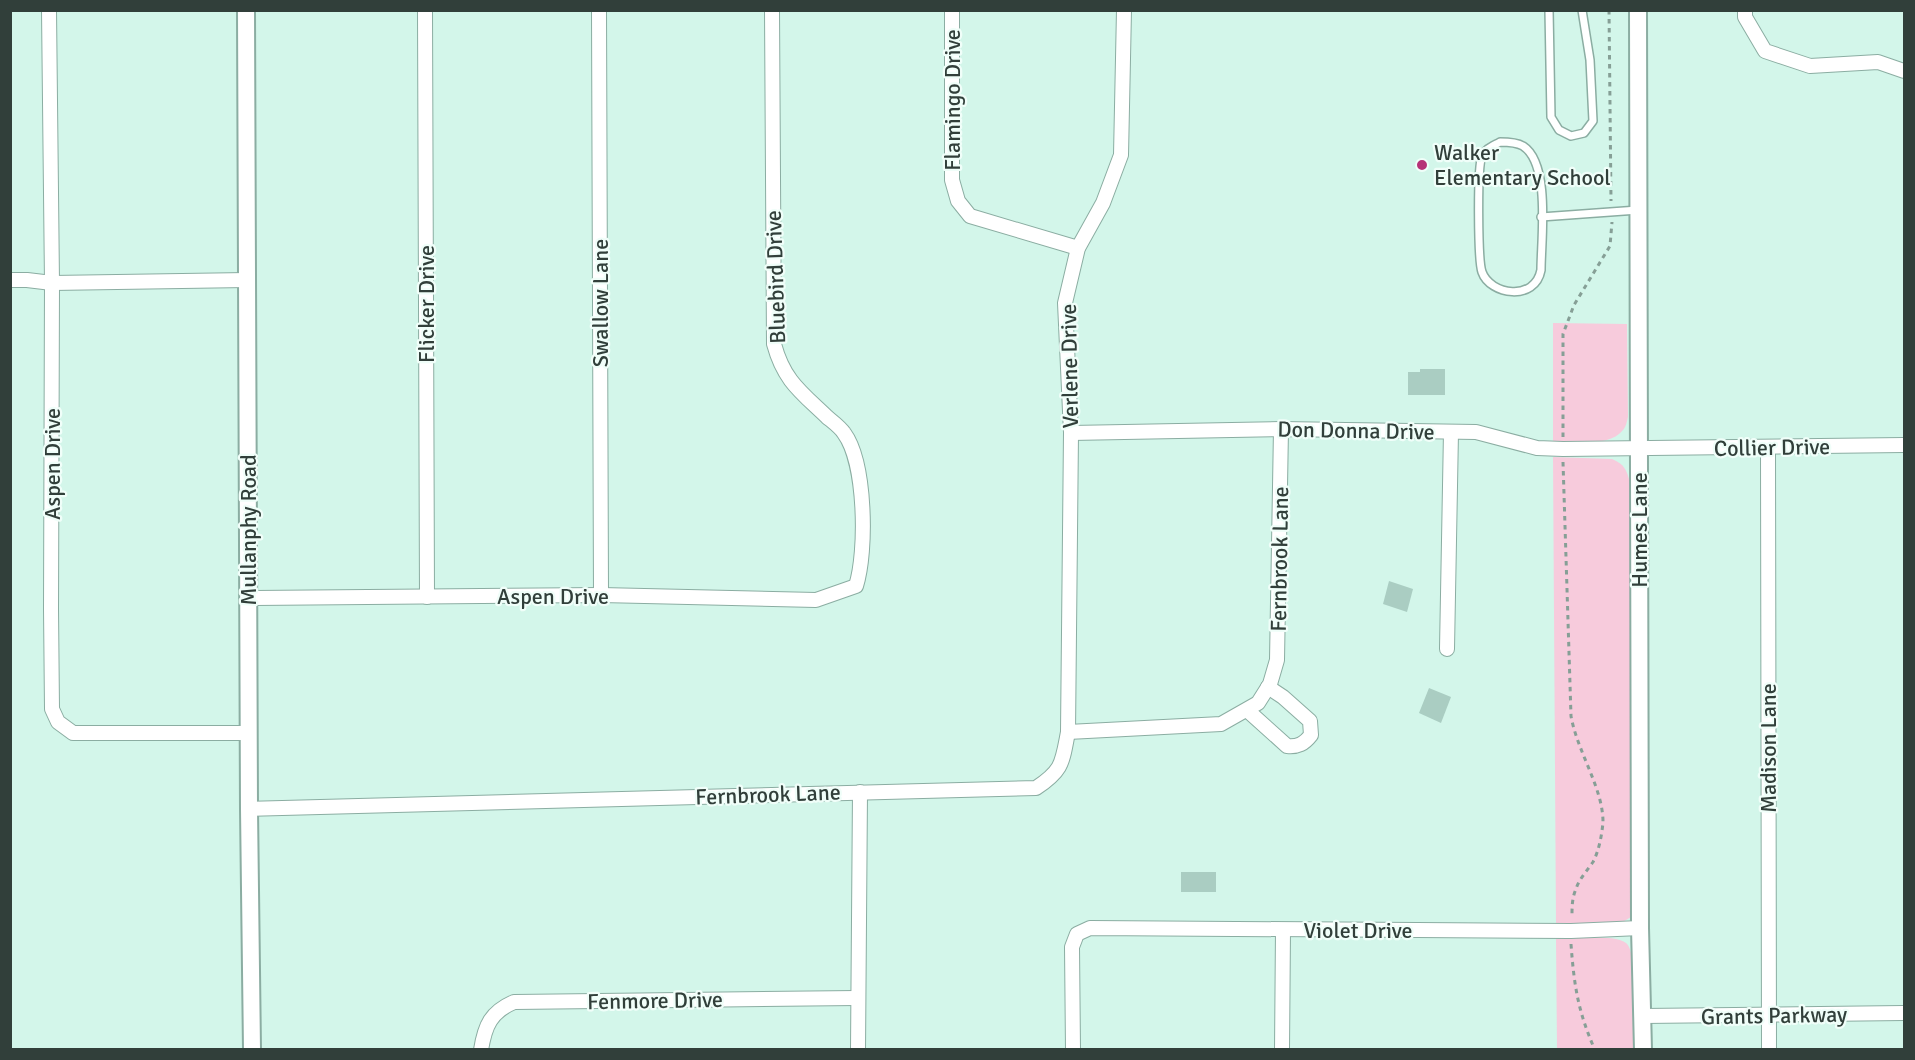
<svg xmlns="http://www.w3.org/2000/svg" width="1915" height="1060" viewBox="0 0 1915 1060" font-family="Signika,sans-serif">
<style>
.green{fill:#f7cbdc}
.building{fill:#aacdc2}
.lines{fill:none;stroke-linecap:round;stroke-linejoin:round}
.service-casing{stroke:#8bada2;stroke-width:10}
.minor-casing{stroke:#8bada2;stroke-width:16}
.tertiary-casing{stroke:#8bada2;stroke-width:20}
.path{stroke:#869f96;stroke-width:3;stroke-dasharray:4.5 4.5;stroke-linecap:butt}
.service{stroke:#fff;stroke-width:7}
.minor{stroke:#fff;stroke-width:14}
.tertiary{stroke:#fff;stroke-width:16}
.poi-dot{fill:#b63277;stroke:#f0fef9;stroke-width:2}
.labels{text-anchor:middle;stroke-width:4.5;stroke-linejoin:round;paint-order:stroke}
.street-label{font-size:22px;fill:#313f3a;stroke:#f0fef9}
.poi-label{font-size:22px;fill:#313f3a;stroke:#f0fef9;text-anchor:start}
</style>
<rect width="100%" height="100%" fill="#d3f6ea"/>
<g class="green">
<path d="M1553,323L1627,324L1628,417C1627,421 1626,427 1623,430C1609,448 1574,441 1553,442Z"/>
<path d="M1553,457L1612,459C1624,464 1627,470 1630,483L1633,904L1631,917L1621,923L1556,925Z"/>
<path d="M1556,939C1572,939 1614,934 1626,943C1639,953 1634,1030 1634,1049H1557Z"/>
</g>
<g class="building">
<path d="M1420,369H1445V395H1408V372H1420Z"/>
<path d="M1389,581L1413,589L1407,612L1383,604Z"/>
<path d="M1429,688L1451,697L1441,723L1419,713Z"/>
<rect x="1181" y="872" width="35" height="20"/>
</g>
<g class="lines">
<defs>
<g id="service">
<path d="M1549,10L1551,117L1559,130L1571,136L1584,133L1593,121L1590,60L1582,10"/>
<path d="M1500,142C1507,142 1516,142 1523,146C1551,164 1541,240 1541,270C1535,302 1490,295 1482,272C1478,261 1477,167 1482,156C1485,149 1493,146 1500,142Z"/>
<path d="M1541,217L1638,210"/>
</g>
<g id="minor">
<path d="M49,10L52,283L51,609L52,709L58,722L73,733H249"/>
<path d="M425,10L427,597"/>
<path d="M599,10L601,595"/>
<path d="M952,10V180L958,201L970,216L1078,248"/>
<path d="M1745,10V17L1765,51L1810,66L1878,62L1904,71"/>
<path d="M10,280H27L52,283L247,280"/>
<path d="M1071,433L1281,429L1476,432L1537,448L1563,449L1904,445"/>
<path d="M1768,447L1769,1050"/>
<path d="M248,598L601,595L816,600L856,586C867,551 866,463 844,433C840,427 833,422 827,417C801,392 784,381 774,344L772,10"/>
<path d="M1447,649L1451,432"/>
<path d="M1247,710L1287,746C1298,747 1304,744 1311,735L1310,721L1283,697L1268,687"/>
<path d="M1068,732L1221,724L1258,703L1270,684L1277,660L1281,429"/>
<path d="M249,809L1036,788C1063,770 1062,763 1068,732L1071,433L1065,303L1078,248L1103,203L1121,155L1124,10"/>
<path d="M1643,1016L1904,1013"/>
<path d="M481,1050C485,1025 491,1012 514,1002L857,998"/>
<path d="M858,1050L860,792"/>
<path d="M1073,1050L1072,947L1077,934L1090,928L1571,931L1640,928"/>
<path d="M1282,1050L1283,930"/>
</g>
<g id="tertiary">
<path d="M246,10L249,809L252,1050"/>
<path d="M1638,10L1640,928L1643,1050"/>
</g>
</defs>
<use href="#service" class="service-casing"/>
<use href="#minor" class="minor-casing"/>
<use href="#tertiary" class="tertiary-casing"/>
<g class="path">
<path d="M1609,10L1611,201"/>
<path d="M1563,437V334L1574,305L1610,246L1612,222"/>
<path d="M1563,462L1571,716C1577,751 1603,788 1603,822C1602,834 1599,851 1593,862C1587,871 1579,879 1576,889C1572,898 1572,907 1572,916"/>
<path d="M1571,944C1574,985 1578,1012 1595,1050"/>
</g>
<use href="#service" class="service"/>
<use href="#minor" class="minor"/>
<use href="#tertiary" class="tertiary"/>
</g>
<circle class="poi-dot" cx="1422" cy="165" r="6"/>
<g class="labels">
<g class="street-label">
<text transform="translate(952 100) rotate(-90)" y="8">Flamingo Drive</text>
<text transform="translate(775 277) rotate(-92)" y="8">Bluebird Drive</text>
<text transform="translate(600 303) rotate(-90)" y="8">Swallow Lane</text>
<text transform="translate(426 304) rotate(-90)" y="8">Flicker Drive</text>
<text transform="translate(1069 366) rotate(-91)" y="8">Verlene Drive</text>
<text transform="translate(1356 430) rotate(1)" y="8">Don Donna Drive</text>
<text transform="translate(1772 447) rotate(-1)" y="8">Collier Drive</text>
<text transform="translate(52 464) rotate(-90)" y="8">Aspen Drive</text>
<text transform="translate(248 530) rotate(-90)" y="8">Mullanphy Road</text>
<text transform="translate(1639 530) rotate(-90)" y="8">Humes Lane</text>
<text transform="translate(1279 559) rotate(-89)" y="8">Fernbrook Lane</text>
<text x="553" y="604">Aspen Drive</text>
<text transform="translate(1768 748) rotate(-90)" y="8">Madison Lane</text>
<text transform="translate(768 794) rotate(-2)" y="8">Fernbrook Lane</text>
<text x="1358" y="938">Violet Drive</text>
<text transform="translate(655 1000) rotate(-1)" y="8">Fenmore Drive</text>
<text transform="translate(1774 1015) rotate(-1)" y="8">Grants Parkway</text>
</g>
<g class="poi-label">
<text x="1434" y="160">Walker<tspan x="1434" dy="25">Elementary School</tspan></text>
</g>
</g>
<rect width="1915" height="1060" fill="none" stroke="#313f3a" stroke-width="24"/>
</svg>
